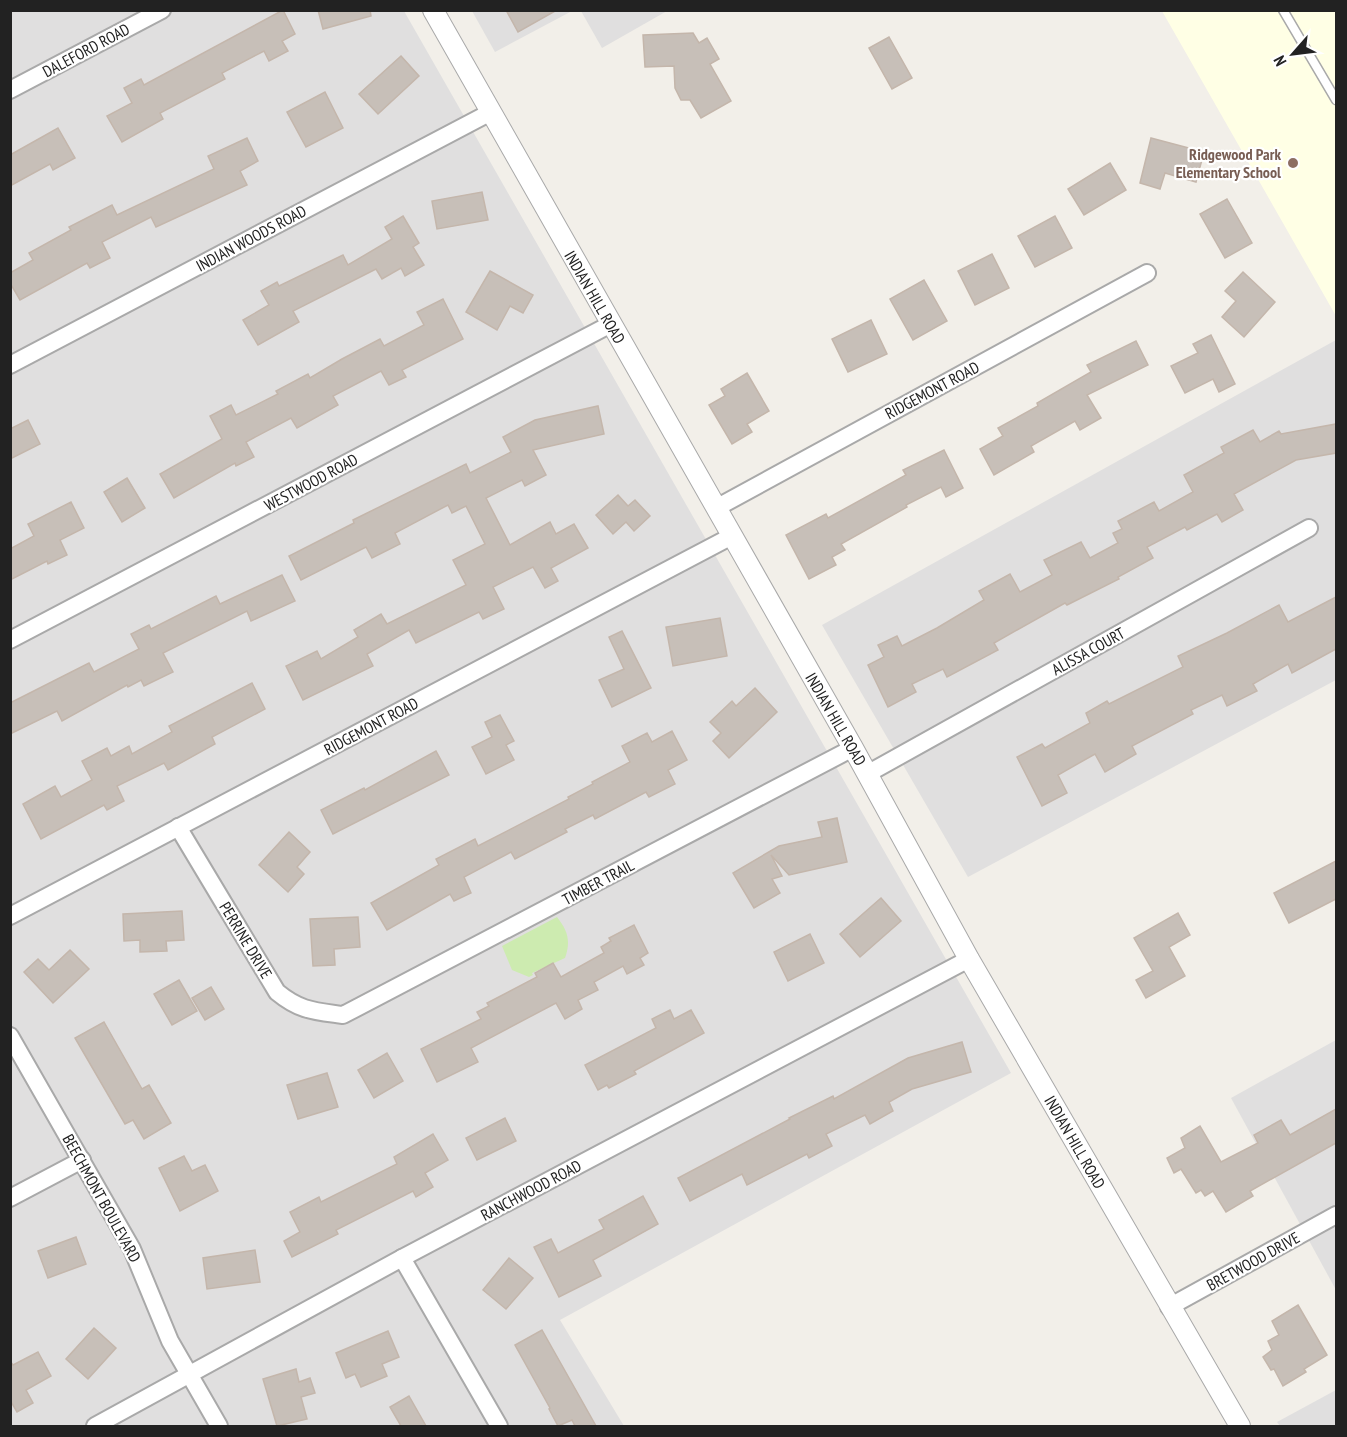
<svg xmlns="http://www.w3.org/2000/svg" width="1347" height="1437" viewBox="0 0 1347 1437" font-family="'PT Sans Narrow',sans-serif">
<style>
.residential{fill:#e0dfdf}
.education{fill:#ffffe5}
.grass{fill:#cdebb0}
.building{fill:#c7bfb8;stroke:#c4b6ab;stroke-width:1.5}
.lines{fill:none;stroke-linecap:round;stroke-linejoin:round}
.service-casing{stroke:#a9a9a9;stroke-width:11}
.minor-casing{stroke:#a9a9a9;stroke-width:20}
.tertiary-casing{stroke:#a9a9a9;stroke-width:22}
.service{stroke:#fff;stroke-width:8}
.minor{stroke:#fff;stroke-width:16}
.tertiary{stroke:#fff;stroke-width:20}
.education-dot{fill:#8d6e63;stroke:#fff;stroke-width:2}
.labels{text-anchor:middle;stroke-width:4.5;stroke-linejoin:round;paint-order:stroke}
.street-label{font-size:16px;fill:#222;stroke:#fff}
.education-label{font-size:16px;font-weight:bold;fill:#785e54;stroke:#fff;text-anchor:end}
</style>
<rect width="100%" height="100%" fill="#f2efe9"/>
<g class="residential">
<path d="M10,11H404L1011,1073L560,1320L624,1426H11Z"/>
<path d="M472,11H572L495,52Z"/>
<path d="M581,11H667L602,48Z"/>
<path d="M1336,340V680L968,877L822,625Z"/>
<path d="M1336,1040V1290L1231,1098Z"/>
<path d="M1336,1390V1426H1280L1277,1422Z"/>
</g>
<path class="education" d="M1162,11H1336V316Z"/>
<path class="grass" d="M557,917C568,931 571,941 565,958L532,973L533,975L529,977L512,970L502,946Z"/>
<g class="building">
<path d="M283,10L295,34L282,41L288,51L269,61L264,51L222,73L225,79L160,113L163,119L122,142L107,116L132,103L124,88L141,79L144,85Z"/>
<path d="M318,10H370L371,16L323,29Z"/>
<path d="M506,10H557L518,32Z"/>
<path d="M693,33L699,43L707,38L719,59L710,64L731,101L701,118L690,100H681L675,88L674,66L645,67L643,35Z"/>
<path d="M889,37L912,78L892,89L869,48Z"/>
<path d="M401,56L419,76L378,114L359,94Z"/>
<path d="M325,92L343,128L306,147L287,112Z"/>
<path d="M58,128L75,158L53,170L50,164L10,186V155Z"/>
<path d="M247,138L258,161L240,171L247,185L156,227L151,217L102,242L110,258L90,268L87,263L20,300L10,283V273L33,260L29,253L71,230L69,227L112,205L117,215L214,169L208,156Z"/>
<path d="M1151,138L1204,152L1196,182L1165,173L1160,189L1140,183Z"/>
<path d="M1110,163L1126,190L1084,215L1068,189Z"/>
<path d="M482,192L488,220L437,229L432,201Z"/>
<path d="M1227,199L1252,243L1225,258L1200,214Z"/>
<path d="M403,216L419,243L413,247L424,265L405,276L401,268L382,279L376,269L293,311L299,322L258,345L243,320L269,305L261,291L277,282L279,286L343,255L348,265L392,239L385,227Z"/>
<path d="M1055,216L1072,248L1035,267L1018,236Z"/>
<path d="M992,254L1009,288L975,305L958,271Z"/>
<path d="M490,271L533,295L523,313L510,306L497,330L466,312Z"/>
<path d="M1243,272L1275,302L1244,337L1222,317L1236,301L1225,291Z"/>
<path d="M924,280L947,321L913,340L890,299Z"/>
<path d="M443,299L463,339L402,370L406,377L389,385L381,371L333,396L338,405L297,428L291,418L246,442L254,457L236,466L235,463L174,498L160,474L222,439L210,416L231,405L236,415L278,394L276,391L308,374L310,378L342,359L380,339L384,346L424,325L417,312Z"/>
<path d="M871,320L887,354L848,372L832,339Z"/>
<path d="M1211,335L1235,384L1219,392L1213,379L1185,393L1171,366L1198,353L1193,344Z"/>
<path d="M1136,341L1148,365L1087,395L1101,418L1080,430L1075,421L1031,446L1034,452L994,475L980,449L1003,436L998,428L1038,406L1037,403L1091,372L1087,365Z"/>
<path d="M747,373L769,411L747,424L752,432L732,444L709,405L725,396L721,389Z"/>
<path d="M598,406L604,434L533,450L546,475L525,486L522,480L486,498L510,545L550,522L556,534L574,524L588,548L551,568L558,581L545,588L533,567L493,587L504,609L483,619L479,612L416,643L409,630L367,654L373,666L303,700L286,666L317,651L321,659L358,637L354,630L381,614L387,624L466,585L453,560L485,544L466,506L452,513L448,505L395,533L400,544L372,558L366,547L301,580L289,556L354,523L353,520L466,464L470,473L511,452L503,437L535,420Z"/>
<path d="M28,420L40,444L10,459V429Z"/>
<path d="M1336,424V453L1296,460L1234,494L1243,510L1222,522L1217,514L1187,530L1185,527L1147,547L1153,558L1118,577L1119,579L1067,605L1065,603L994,643L998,650L947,677L943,669L912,684L916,692L888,707L868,665L884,657L878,645L897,636L902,646L937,628L984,600L979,591L1010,574L1020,592L1052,575L1044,560L1081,542L1090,558L1118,543L1113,533L1122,529L1118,521L1154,502L1159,511L1193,492L1184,475L1224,453L1221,447L1253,430L1260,442L1279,431L1281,434Z"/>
<path d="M944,450L963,488L946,497L941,487L906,505L907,507L841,544L845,550L832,557L836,565L809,579L786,535L826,514L828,518L906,475L903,470Z"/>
<path d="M127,478L145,508L122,522L104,492Z"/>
<path d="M618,495L628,506L635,500L650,516L634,531L626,522L613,534L596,515Z"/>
<path d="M71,502L84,528L60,540L67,555L48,564L47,561L10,580V549L34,536L28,524Z"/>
<path d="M282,575L295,601L251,621L247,611L163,653L173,672L144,686L141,680L128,687L127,685L62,721L57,711L10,734V703L89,663L94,672L139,649L131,634L149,625L151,629L216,596L220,604Z"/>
<path d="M1336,597V649L1292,673L1288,664L1253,684L1257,691L1227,706L1222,695L1191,710L1193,714L1132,746L1136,754L1105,772L1095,754L1058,775L1067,793L1042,806L1017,757L1042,744L1045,748L1090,723L1086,713L1107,701L1109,704L1183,667L1178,656L1227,633L1279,605L1288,622Z"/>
<path d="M720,618L727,656L673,666L666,627Z"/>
<path d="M622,631L651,688L612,707L599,680L624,669L609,637Z"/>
<path d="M252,683L265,709L212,737L215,744L168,770L164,763L117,786L124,801L107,810L104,805L41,839L23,804L55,786L61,797L92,780L82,761L107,748L111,756L129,746L132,754L172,732L169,726Z"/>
<path d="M755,688L777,712L729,758L713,741L721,733L710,722L732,701L736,706Z"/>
<path d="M500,715L514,741L506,745L514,760L486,774L472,747L492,737L485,722Z"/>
<path d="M672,731L687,760L668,770L675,784L649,797L646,792L595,819L593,815L565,829L567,832L515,859L511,852L464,877L471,893L454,901L450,894L387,930L371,903L439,865L436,859L475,839L478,846L569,799L568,797L593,784L592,782L630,762L622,746L647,733L652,742Z"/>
<path d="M436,751L449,775L333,834L321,810L364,788L365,790Z"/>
<path d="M837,818L847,862L789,875L771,855L782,876L772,879L780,893L754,908L733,873L779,846L822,837L818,822Z"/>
<path d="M289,832L310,852L297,867L304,874L288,892L259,865Z"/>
<path d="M1336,861V899L1289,923L1274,893Z"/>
<path d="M881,898L901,921L860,957L840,934Z"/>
<path d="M182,911L184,940L166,941L167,951L140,952V940L124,941L123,914Z"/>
<path d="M1178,913L1190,935L1169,947L1185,976L1146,998L1136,980L1153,971L1134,938Z"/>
<path d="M358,917L360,947L334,949L335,965L313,966L310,919Z"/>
<path d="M634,925L648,953L640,958L644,965L627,974L623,966L594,982L598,990L578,1000L582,1009L565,1019L556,1003L471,1048L478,1062L437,1082L421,1049L481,1019L477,1012L489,1006L487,1003L537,977L535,973L553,963L561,977L604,953L601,947L611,941L609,938Z"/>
<path d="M810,934L824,963L788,981L774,952Z"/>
<path d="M70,950L89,969L53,1003L24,972L38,959L49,970Z"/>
<path d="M179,980L197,1011L172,1025L154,994Z"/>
<path d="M211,987L224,1009L205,1020L192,998Z"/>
<path d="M670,1010L674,1019L691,1010L704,1033L634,1071L636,1074L609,1088L607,1085L598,1090L585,1065L656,1028L652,1019Z"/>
<path d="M104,1022L142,1089L149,1085L171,1123L144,1139L133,1120L125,1124L75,1038Z"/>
<path d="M962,1042L971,1072L912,1089L889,1102L893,1111L870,1124L865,1115L826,1134L832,1146L809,1158L807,1154L747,1185L742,1174L690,1201L678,1178L790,1119L789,1118L833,1096L834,1099L908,1058Z"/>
<path d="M387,1053L403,1081L374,1098L358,1070Z"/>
<path d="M327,1073L338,1107L298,1119L287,1085Z"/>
<path d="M1336,1109V1143L1250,1191L1253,1196L1226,1212L1213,1191L1205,1196L1201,1190L1196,1193L1181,1169L1174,1173L1167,1158L1185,1148L1181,1138L1200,1126L1221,1162L1258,1143L1254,1135L1281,1120L1290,1135Z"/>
<path d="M505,1118L516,1141L477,1160L466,1138Z"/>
<path d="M433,1134L448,1160L425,1173L433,1187L416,1197L413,1191L336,1230L338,1234L292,1257L284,1241L300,1232L290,1212L319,1197L321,1202L397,1164L394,1157Z"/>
<path d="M184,1156L192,1171L205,1165L218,1191L180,1211L159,1168Z"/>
<path d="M643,1196L658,1224L593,1260L601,1276L559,1297L534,1247L551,1239L558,1253L604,1229L599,1220Z"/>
<path d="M76,1237L86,1264L48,1278L38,1251Z"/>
<path d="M255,1250L260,1282L207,1289L203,1258Z"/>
<path d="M509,1258L533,1278L506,1309L483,1290Z"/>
<path d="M1298,1305L1327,1355L1304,1369L1306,1372L1283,1386L1274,1369L1271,1370L1263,1357L1272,1350L1268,1341L1279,1335L1272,1321Z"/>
<path d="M94,1328L116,1348L88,1379L66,1359Z"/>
<path d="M542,1330L582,1401L596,1426H575L572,1420L558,1426L549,1409L550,1408L515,1345Z"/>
<path d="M388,1331L399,1357L382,1364L387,1376L361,1387L355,1374L346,1378L336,1353Z"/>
<path d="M38,1352L51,1376L26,1390L33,1403L17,1412L10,1400V1361L13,1365Z"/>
<path d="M296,1369L299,1382L310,1378L315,1393L301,1397L307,1419L277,1426L263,1379Z"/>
<path d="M409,1396L426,1426H401L390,1407Z"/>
</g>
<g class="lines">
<defs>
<path id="service" d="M1283,10L1336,100"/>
<g id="minor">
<path d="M10,90L162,10"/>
<path d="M10,365L491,112"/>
<path d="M716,508L1147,273"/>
<path d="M10,640L611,324"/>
<path d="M867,774L1309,528"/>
<path d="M178,827L277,992C300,1011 314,1011 343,1015L853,748"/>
<path d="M10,916L732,536"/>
<path d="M10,1036L132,1249L170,1341L219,1426"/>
<path d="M10,1198L82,1160"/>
<path d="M402,1258L499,1426"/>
<path d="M1169,1307L1336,1215"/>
<path d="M95,1426L402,1258L969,959"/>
</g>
<path id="tertiary" d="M433,10L853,748L969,959L1240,1426"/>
</defs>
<use href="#service" class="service-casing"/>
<use href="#minor" class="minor-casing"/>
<use href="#tertiary" class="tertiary-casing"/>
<use href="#service" class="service"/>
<use href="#minor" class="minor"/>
<use href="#tertiary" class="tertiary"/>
</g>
<circle class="education-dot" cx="1293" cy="163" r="6"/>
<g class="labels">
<g class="street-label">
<text transform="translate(86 50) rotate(-28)" y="6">DALEFORD ROAD</text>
<text transform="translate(251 238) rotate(-28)" y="6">INDIAN WOODS ROAD</text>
<text transform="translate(595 297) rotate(60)" y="6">INDIAN HILL ROAD</text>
<text transform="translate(932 390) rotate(-28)" y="6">RIDGEMONT ROAD</text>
<text transform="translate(311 482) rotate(-28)" y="6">WESTWOOD ROAD</text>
<text transform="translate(1088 651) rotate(-29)" y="6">ALISSA COURT</text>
<text transform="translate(836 719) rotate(60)" y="6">INDIAN HILL ROAD</text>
<text transform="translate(371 726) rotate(-28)" y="6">RIDGEMONT ROAD</text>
<text transform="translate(598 882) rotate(-28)" y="6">TIMBER TRAIL</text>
<text transform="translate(246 940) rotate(59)" y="6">PERRINE DRIVE</text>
<text transform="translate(1075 1142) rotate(60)" y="6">INDIAN HILL ROAD</text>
<text transform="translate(531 1190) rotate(-28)" y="6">RANCHWOOD ROAD</text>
<text transform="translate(102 1198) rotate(61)" y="6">BEECHMONT BOULEVARD</text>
<text transform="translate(1253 1261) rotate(-29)" y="6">BRETWOOD DRIVE</text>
</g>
<g class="education-label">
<text x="1281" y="160">Ridgewood Park<tspan x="1281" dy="18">Elementary School</tspan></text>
</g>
</g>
<rect width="1347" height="1437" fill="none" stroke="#222222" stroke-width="24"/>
<g transform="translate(1293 54) rotate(242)" stroke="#ffffff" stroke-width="4.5" paint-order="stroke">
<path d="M0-4.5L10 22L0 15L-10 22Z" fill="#222222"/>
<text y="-9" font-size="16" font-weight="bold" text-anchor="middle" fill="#222222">N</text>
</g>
</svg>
